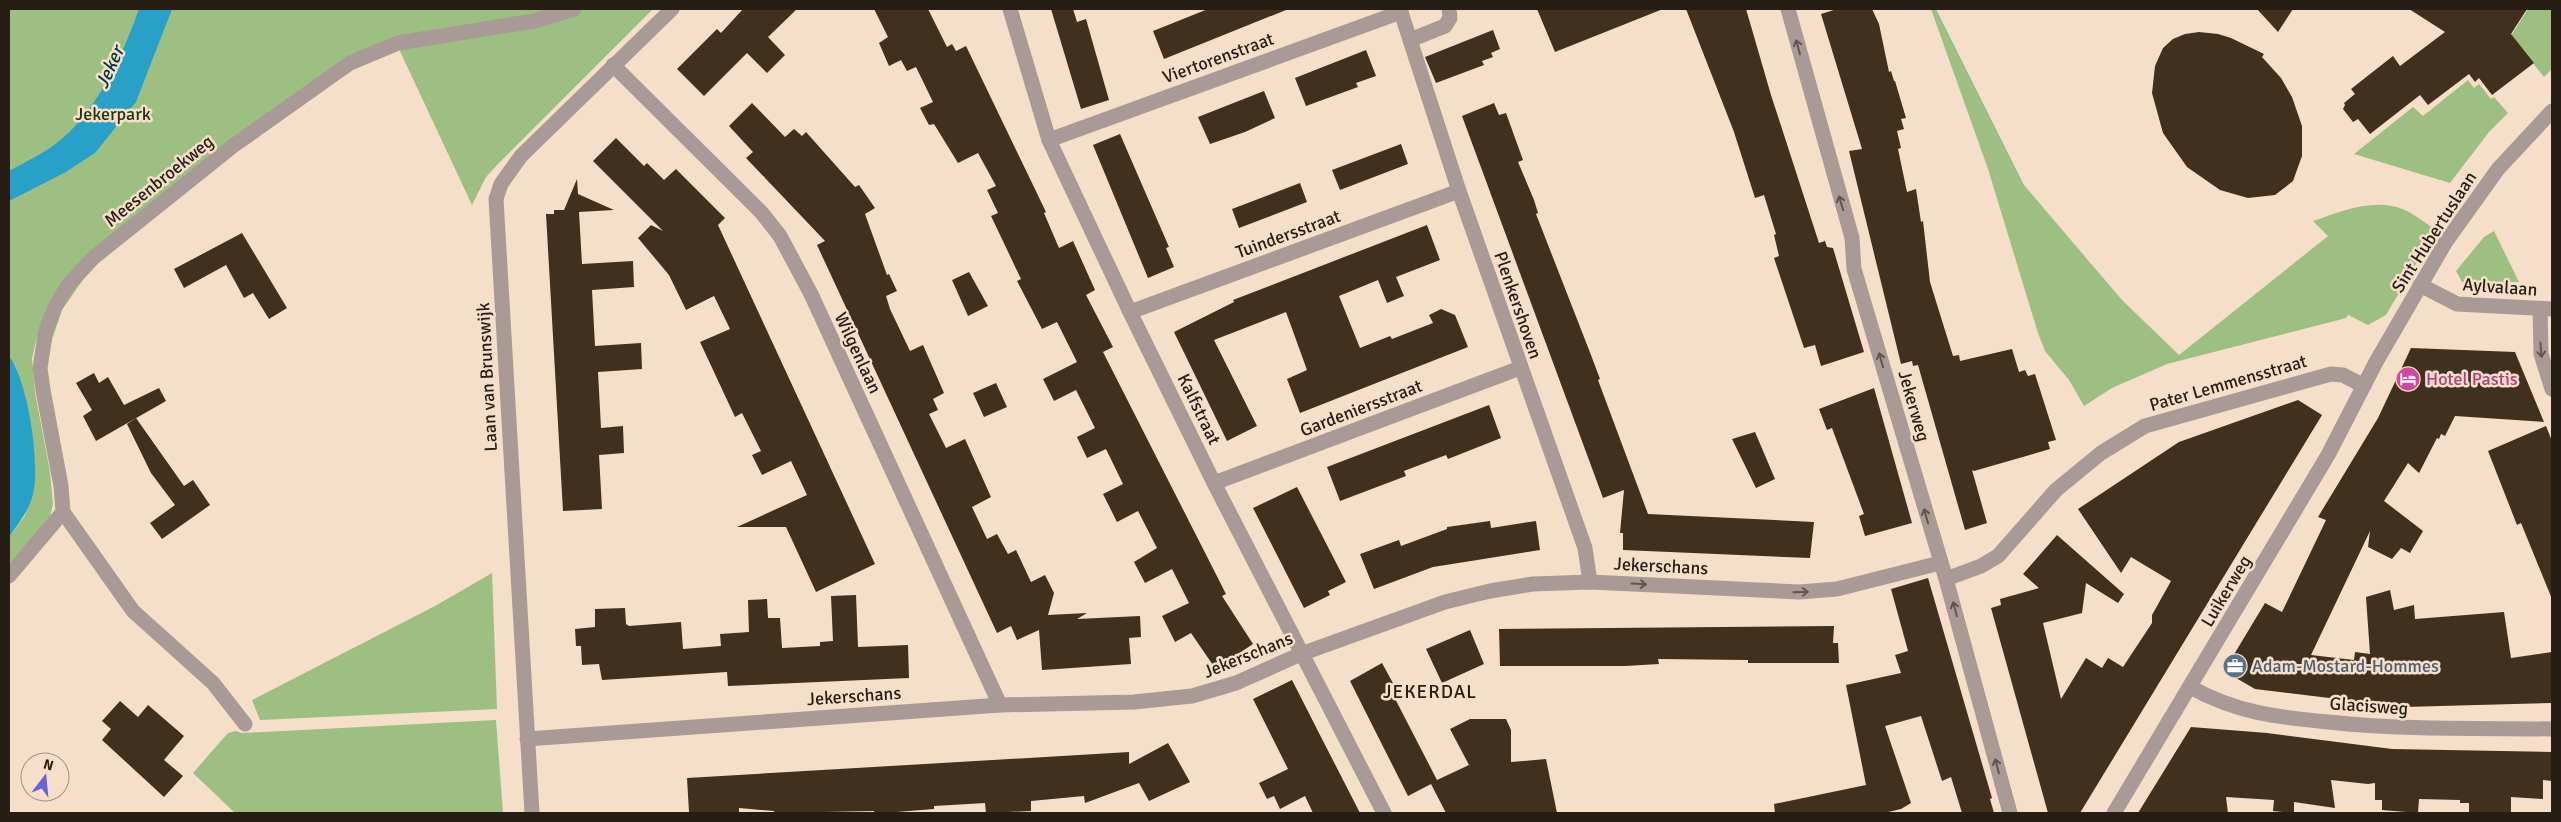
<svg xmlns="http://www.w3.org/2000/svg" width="2561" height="822" viewBox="0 0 2561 822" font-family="Signika,sans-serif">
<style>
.green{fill:#9dbf81}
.water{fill:#29a0c7}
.building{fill:#41301d}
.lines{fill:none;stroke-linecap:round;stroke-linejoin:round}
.minor{stroke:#a99a98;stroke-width:15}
.oneway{stroke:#615550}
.labels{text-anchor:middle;stroke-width:5;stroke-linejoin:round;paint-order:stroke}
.street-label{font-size:18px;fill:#261d15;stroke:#f6dfc8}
.park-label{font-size:18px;fill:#223312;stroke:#f6dfc8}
.hotel-label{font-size:18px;fill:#b23c85;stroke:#f6dfc8;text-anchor:start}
.service-label{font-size:18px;fill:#4e5e75;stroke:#f6dfc8;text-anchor:start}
.water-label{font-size:19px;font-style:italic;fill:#013546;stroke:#f6dfc8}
.neighbourhood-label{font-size:19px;letter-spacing:1px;fill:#261d15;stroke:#f6dfc8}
</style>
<rect width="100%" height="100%" fill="#f6dfc8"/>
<g class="green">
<path d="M9,9H653L497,165L486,177L472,205L398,47L369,59L228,155L111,251L89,271L62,310L53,337H37L32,359L35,392L50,472L53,504L50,517L9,569V537L24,517L34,492L35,466L25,395L16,367L9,356Z"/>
<path d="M1931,9H1936L2024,185L2122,300L2179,355L2328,236L2313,221C2342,211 2377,196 2407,211C2417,216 2427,224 2436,230L2386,315L2368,325L2348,315L2346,318L2331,322L2167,364L2112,388L2084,406L2069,380L2045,351L2038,333L1988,169Z"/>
<path d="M2528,9H2552V69L2544,77L2511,36Z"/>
<path d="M2468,80L2474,88L2479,84L2491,99L2494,97L2508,113L2489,132L2450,183L2354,154L2413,107L2423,116Z"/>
<path d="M2494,231L2519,282H2462L2456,271L2484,237Z"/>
<path d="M492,573L497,709L260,720L252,700L435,606Z"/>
<path d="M496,720L503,813H235L193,773L228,733L236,731L242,733Z"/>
</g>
<g class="water">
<path d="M139,9H172L136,102L95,153L64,173L9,201V171C27,161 49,151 64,137C99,106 124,52 139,9Z"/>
<path d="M9,356C28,380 39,460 34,490C31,508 19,523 9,537Z"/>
</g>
<g class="building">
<path d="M743,9H797L768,37L785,55L767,73L747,53L704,96L677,69L717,29L721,33Z"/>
<path d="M874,9H928L947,47L952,44L956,51L966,46L1046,212L1044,213L1059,248L1073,241L1095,290L1086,295L1113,347L1103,352L1226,594L1222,596L1253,644L1241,652L1243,654L1217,671L1191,633L1175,642L1162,616L1189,603L1172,569L1145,583L1134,562L1157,548L1138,511L1117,522L1103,494L1123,484L1106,449L1087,458L1077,437L1095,428L1076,390L1054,401L1043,379L1077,362L1057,322L1042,329L1017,281L1021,279L991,216L998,213L987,190L996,186L978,153L958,163L934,124L929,125L920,108L933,102L916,67L907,71L901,60L889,66L879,43L888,37Z"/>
<path d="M1051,9H1073L1077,22L1086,19L1109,100L1081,109Z"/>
<path d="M1208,9H1286V10L1164,59L1153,31Z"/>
<path d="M1537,9H1663L1555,52Z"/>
<path d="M1686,9H1746L1771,95L1819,243L1825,241L1827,247L1833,248L1864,352L1821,366L1815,345L1804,348L1774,258L1779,256L1774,235L1776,234L1764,195L1755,198L1734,132Z"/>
<path d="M1837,9H1872L1879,24L1889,72L1891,71L1894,81H1895L1906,118L1901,119L1904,129L1897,131L1901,148L1898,149L1907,192L1916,189L1921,222L1923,221L1930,282L1953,356L1959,355L1960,361L2012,349L2019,372L2025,370L2028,376L2035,374L2056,440L2048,442L2050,449L1974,471L1972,470L1987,523L1965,530L1918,365L1913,366L1912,361L1901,364L1849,151L1862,149L1821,14Z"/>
<path d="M2257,9H2293L2278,32Z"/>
<path d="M2409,9H2527L2511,34L2534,63L2492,95L2479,78L2475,82L2469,74L2428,105L2420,95L2370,134L2358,119L2353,122L2343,109L2345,105L2344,103L2355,94L2351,89L2393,56L2400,66L2445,32Z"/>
<path d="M1493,30L1500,49L1491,53L1493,57L1482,61L1484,65L1436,83L1425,57Z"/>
<path d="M2199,32L2218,34L2231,38L2264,54L2262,57L2281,78L2292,97L2302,126V156L2293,181L2275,195L2248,198L2220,190L2187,167L2163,133L2152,93L2155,66L2163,48L2173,39L2185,34Z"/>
<path d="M1366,50L1376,76L1356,83L1358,87L1306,106L1295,78Z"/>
<path d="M1264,91L1275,118L1245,132L1210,144L1198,117Z"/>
<path d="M752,103L785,137L794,129L802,136L806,132L855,187L859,185L875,208L865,214L887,275L889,274L897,291L886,296L890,309L910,351L923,345L944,393L933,399L938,410L929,414L946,448L965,439L991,497L972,507L987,539L997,534L1008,554L1016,550L1031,582L1045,575L1054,593L1048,615L1087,613L1077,619L1140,616L1141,637L1129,638L1131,664L1042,670L1039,630L1017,640L1011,626L997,633L817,245L825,241L746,158L753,152L729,126Z"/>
<path d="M1494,103L1499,115L1506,113L1523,160L1518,162L1534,200L1538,213L1536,214L1591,355L1600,379L1598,380L1648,514L1814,522L1810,558L1623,550V533H1620L1624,490L1603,498L1462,116Z"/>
<path d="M1120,134L1169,247L1166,248L1174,267L1148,278L1093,145Z"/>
<path d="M616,138L644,166L647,163L664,180L676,169L725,218L718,225L875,564L816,592L786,527H737L807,495L791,461L762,475L752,455L761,451L742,413L735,417L700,342L730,329L714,296L686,310L669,275L638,238L651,225L663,231L593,161Z"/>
<path d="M1401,144L1408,164L1340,190L1332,170Z"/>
<path d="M577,179L578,194L614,210L579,212L582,264L633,261L634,287L592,290L595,346L641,343L642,369L598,372L601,428L623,426L624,453L599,455L602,509L563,511L546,214H554V210H564Z"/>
<path d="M1300,183L1307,202L1239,228L1232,209Z"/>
<path d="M1427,225L1440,260L1396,277L1404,296L1387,303L1378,280L1339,296L1360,348L1390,336L1392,339L1433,323L1429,315L1441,309L1455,315L1468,347L1300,413L1287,379L1307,370L1286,312L1214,340L1257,426L1227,441L1174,332L1234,302L1233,300Z"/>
<path d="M242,233L287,308L269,319L253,293L244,298L226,265L184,288L174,269Z"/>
<path d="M969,272L988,306L968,316L952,280Z"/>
<path d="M2411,348L2515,352L2544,422L2455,416L2445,436L2441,434L2439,439L2437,438L2419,473L2408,463L2384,501L2423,531L2410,553L2401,548L2392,559L2368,547L2370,531L2311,655L2354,660L2355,652L2370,654L2366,597L2390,590L2394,610L2414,605L2415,619L2504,612L2511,658L2552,652V703L2404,707L2255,689L2224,671L2265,603L2282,612L2326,520L2318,517L2378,418Z"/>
<path d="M94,373L99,383L108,377L124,405L159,388L166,401L96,441L83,416L92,410L76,383Z"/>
<path d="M996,383L1007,407L984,417L973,393Z"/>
<path d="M1874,388L1912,523L1865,536L1859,516L1864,514L1832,428L1827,430L1819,409Z"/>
<path d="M2298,400L2322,415L2080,813H2048L1991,608L2001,605L2000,599L2039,588L2023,574L2057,535L2124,594L2118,603L2086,583L2082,613L2043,623L2061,699L2086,658L2102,668L2108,658L2123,667L2152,623V615L2171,581L2131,557L2121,573L2078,509L2179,442Z"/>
<path d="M1489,405L1501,438L1448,459L1446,455L1404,471L1406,476L1340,501L1327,467Z"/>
<path d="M136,418L184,486L193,480L210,505L162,539L150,523L175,505L151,473L127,424Z"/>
<path d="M2546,426L2552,441V599L2521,523L2517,525L2488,451Z"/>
<path d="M1755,432L1775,479L1756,488L1732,439Z"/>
<path d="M1297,487L1346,582L1328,591L1330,595L1304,608L1253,508Z"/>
<path d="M1490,521L1491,528L1536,521L1540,550L1433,567L1374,589L1360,554L1399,540L1401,546L1447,529V527Z"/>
<path d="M1928,578L1992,798L1990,799L1994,813H1962L1951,777L1942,781L1921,716L1885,726L1911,803L1901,809L1884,813H1775L1774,804L1866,785L1846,685L1901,673L1895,655L1908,651L1891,589Z"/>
<path d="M856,595L858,647L908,645L909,678L728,686L727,672L602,680L599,664L582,665L581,646H576L575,629L595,627V609L625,608L626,624L629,626L681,622L683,649L721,646L720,634L749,632L748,600L767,599L768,618H780L782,648L820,646V642L833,641L831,596Z"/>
<path d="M1834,626L1833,643H1838L1839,663H1748V660L1658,659L1659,664L1625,666H1500L1499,629Z"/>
<path d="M1470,630L1484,664L1442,683L1426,649Z"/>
<path d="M1382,663L1394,685L1389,687L1437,780L1469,765L1450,729L1470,719H1506L1511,730V762L1546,759L1557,813H1446L1431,784L1408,796L1350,681Z"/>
<path d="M1292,680L1321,737L1360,813H1313L1305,796L1280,809L1274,796L1267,799L1259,783L1288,769L1253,699Z"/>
<path d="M120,701L138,717L148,705L184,736L164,760L183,776L164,797L102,740L111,729L102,721Z"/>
<path d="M2191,727L2267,733L2392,749L2552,752V781L2543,780V799L2511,797V813H2469V803H2460V800L2419,799L2418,813L2382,810V800H2375V783L2368,784L2331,780L2335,808L2294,802V813L2273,811L2274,800L2226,797L2228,813H2138Z"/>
<path d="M1168,743L1190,782L1149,801L1139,783L1085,803L1084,796L1031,801V811L986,813L985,803L934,806V809L884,813H874V811L774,813V811L739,808V813L689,812L687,778L1129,752V764Z"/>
</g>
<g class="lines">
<g class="minor">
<path d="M1010,9L1049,140L1130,312L1214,483L1384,813"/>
<path d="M1400,9L1459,191L1585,548L1590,582"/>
<path d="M1788,9L1852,238L1854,269L1946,579L2010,813"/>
<path d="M1410,40L1445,26L1450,18L1449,9"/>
<path d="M613,65L761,212L780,236L811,294L1000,705"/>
<path d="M1049,140L1401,12"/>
<path d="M2420,285L2457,304L2552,309"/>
<path d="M2540,309L2541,354L2552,389"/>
<path d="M1130,312L1459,191"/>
<path d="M1214,483L1520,368"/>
<path d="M63,512L133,611L213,683L245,724"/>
<path d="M9,576L63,512L61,486L43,390L40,368L42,355L46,330L55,307L68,285L93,258L233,146L350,63L398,43L534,21L574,9"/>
<path d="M1946,579L1981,566L1998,556L2056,490L2101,453L2145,426L2331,374L2343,375L2364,386"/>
<path d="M2190,687C2237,713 2276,717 2328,722C2403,730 2477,728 2552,729"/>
<path d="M527,739L1000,705L1134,702L1192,696L1236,683L1301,654L1445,602L1490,591L1533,584L1590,582L1799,592L1837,589L1940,563"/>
<path d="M532,813L496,199L501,184L521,156L672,9"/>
<path d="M2114,813L2328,455L2376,362L2445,243L2498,169L2552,111"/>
</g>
</g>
<defs><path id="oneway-shaft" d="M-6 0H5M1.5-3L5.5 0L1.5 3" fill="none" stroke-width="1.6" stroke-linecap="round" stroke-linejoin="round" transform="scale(1.25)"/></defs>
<g class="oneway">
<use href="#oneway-shaft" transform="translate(1798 47) rotate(-105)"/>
<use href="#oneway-shaft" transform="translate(1841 203) rotate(-107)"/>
<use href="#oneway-shaft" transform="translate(2541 350) rotate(85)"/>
<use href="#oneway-shaft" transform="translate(1881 360) rotate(-106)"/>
<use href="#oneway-shaft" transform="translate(1926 516) rotate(-106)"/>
<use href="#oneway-shaft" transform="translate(1639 584) rotate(3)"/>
<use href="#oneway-shaft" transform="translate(1801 592) rotate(-2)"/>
<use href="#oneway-shaft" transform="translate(1955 609) rotate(-105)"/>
<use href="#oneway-shaft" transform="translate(1997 766) rotate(-105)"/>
</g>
<defs>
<symbol id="hotel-disc" viewBox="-11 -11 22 22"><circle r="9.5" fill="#d1479c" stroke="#f6dfc8"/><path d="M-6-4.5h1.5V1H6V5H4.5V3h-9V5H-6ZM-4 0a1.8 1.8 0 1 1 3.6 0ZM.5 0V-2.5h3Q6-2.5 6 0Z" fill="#fff"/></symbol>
<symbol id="office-disc" viewBox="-11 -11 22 22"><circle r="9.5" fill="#5c6f8a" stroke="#f6dfc8"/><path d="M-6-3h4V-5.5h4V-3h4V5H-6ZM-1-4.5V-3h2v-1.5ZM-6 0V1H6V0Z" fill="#fff"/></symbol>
</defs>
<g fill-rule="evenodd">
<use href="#hotel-disc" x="2394" y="365" width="28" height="28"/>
<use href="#office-disc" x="2221" y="652" width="28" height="28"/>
</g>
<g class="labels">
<g class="street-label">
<text transform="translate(1218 58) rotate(-20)" y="6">Viertorenstraat</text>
<text transform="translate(159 181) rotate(-39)" y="6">Meesenbroekweg</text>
<text transform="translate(2434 232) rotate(-57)" y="6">Sint Hubertuslaan</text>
<text transform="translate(1288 234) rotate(-20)" y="6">Tuindersstraat</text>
<text transform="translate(2500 287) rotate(4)" y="6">Aylvalaan</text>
<text transform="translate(1518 305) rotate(71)" y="6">Plenkershoven</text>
<text transform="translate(858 353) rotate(65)" y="6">Wilgenlaan</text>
<text transform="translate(487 377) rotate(-93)" y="6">Laan van Brunswijk</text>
<text transform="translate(2228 383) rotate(-16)" y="6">Pater Lemmensstraat</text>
<text transform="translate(1914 406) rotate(74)" y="6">Jekerweg</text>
<text transform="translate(1361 408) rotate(-21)" y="6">Gardeniersstraat</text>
<text transform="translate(1199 409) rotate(64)" y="6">Kalfstraat</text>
<text transform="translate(1661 566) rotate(3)" y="6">Jekerschans</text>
<text transform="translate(2226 591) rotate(-59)" y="6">Luikerweg</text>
<text transform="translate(1248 655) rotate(-22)" y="6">Jekerschans</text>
<text transform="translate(854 696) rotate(-4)" y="6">Jekerschans</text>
<text transform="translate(2369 706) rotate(4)" y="6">Glacisweg</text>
</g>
<g class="park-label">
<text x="113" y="120">Jekerpark</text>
</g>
<g class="hotel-label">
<text x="2426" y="385">Hotel Pastis</text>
</g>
<g class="service-label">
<text x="2252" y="672">Adam-Mostard-Hommes</text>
</g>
<g class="water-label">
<text transform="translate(109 67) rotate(-66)" y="7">Jeker</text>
</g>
<g class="neighbourhood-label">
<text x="1430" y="698">JEKERDAL</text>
</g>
</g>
<rect width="2561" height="822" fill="none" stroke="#261d15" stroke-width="20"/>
<g transform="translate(45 777) rotate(16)"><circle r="24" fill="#f6dfc8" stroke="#a39180"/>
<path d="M0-4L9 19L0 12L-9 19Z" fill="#6562db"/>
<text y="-8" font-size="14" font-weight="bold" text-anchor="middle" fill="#261d15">N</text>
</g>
</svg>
